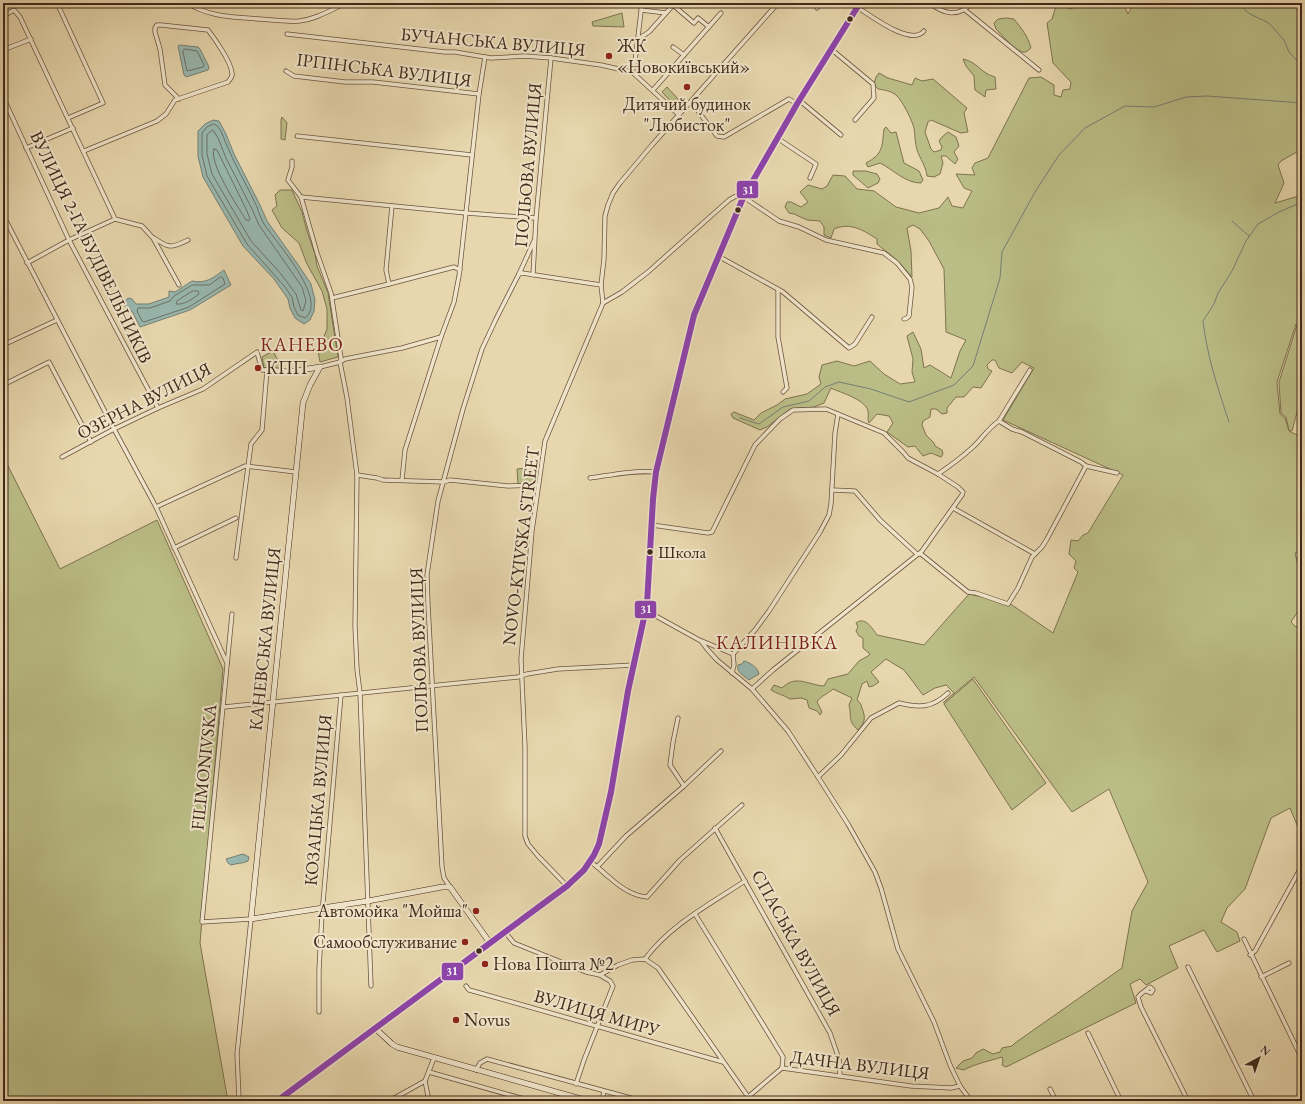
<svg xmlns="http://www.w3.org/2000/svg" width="1305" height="1104" viewBox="0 0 1305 1104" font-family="'EB Garamond',serif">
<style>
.green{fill:#bbbd86;stroke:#7e7350}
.water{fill:#98b8b0;stroke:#767f74}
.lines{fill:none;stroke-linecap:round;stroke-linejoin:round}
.shore{stroke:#6d7066;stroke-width:1}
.stream{stroke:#767f74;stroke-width:1}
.street-casing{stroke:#6c5440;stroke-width:5}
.secondary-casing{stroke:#42291b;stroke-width:6}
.primary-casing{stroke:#42291b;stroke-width:7}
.street{stroke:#f0e5ca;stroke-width:3.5}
.secondary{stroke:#f0e5ca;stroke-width:5}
.primary{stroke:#e8d7ae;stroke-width:5.5}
.bus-1-casing{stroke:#f0e5ca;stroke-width:9}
.bus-1{stroke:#8e44ad;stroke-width:6}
.bus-dot{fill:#42291b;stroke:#f0e5ca;stroke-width:1.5}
.poi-dot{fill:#8f2418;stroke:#f0e5ca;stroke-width:1.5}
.labels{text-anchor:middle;stroke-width:4;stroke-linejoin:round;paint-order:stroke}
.bus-label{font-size:17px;fill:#42291b;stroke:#f0e5ca;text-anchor:start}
.street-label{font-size:18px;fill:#42291b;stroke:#f0e5ca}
.poi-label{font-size:18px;fill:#42291b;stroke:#f0e5ca;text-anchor:start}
.neighbourhood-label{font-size:19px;letter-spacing:1px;fill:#7a1f14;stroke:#f0e5ca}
.line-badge{stroke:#f0e5ca;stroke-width:1.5}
.badge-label{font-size:11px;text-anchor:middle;font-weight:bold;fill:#fff}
</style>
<rect width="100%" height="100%" fill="#e8d7ae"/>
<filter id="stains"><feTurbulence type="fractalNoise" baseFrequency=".005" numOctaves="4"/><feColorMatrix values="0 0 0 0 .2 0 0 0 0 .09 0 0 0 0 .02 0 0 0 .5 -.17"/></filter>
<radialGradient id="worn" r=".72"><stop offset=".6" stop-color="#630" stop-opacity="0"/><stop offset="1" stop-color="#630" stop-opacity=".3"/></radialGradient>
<g class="green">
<path d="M1057,3H1059L1070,9L1083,4L1096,7L1098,3H1123L1128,14L1134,3H1302V149L1281,161L1278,165L1284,183L1275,203L1302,195V321L1296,324L1277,382L1280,414L1285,418L1289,431L1297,435L1302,429V550L1295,553L1302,582V605L1291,622L1296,627L1302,623V837L1290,808L1271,818L1245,889L1227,908L1221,922L1237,932L1240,941L1217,952L1204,930L1169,946L1178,968L1146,985L1140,979L1130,984L1136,1003L1006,1067L1002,1065L1003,1061L1002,1057C990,1061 974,1064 964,1070L956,1068L963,1061L972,1058L976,1053L983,1049L993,1054L1000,1052L1002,1048L1012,1046L1015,1043L1122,968L1132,911L1148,882L1109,789L1072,812L974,677L943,703L954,693L946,685L935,688L923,695L904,670L886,659L871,672L879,682L873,686L869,687L867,681L862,684L857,700C860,702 861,704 862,708C866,718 865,723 858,730C847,720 852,717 849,705L852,698L833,689C828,694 820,696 817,702L822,712L820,715L817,711L809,708L807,700L801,698L790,699C784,695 777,694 771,690L774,685L782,688C796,674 808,685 824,686L828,679L848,674L859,661L868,656L870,654L863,648V638L859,636L856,631L858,627L856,623C865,616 872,628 877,635L924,645L969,594L1009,603L1053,633L1078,572L1074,568L1076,561L1069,554L1071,540L1078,541L1083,535L1088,533L1123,475L1003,420L1034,368L1022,362L1012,373L999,368L995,360H992L987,365L988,369L992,371L981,388L973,387L964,397H956L947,408V413L942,414L936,409H931L930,417L923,421L922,425L926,435L934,443L935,446L942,450L943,454L941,457L931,453L923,456L915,446L908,447L887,432L893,423L889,416L877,414L869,423C867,419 869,415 868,411C865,399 841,393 831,388L824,403L814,407L790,409L767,427L760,430L733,418L731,414L734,412L754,420L761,413L777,405L785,399L807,394L821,384L819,377L822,365L837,361L854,366L870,361L884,374L900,384L915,382L912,372L913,359L907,336L913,332L921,349L924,368L930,365L951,378L960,351L966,340L946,332L944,269L929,241L920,229L913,225L907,228L911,251L912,277L898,261L877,244V239C863,230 850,222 834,229L831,238L824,235V227L820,221L807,220L794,214L789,213L785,207L787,202H791L801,207L808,202L800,192L808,185L822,189L827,186L833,175L845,176L857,189L874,191L896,207L919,213L939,208L948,197L952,206L963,208L972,191L964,188L956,174L975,175L972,168L975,163L988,158L1029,78L1041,77L1054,85V95L1061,97L1063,90L1070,89L1071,82L1053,63L1047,23L1052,19Z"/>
<path d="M622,13L624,27L593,26L592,22Z"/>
<path d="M1006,18L1014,19C1021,28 1028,36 1031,48L1026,52H1022L1013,47L996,29L994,23L998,19Z"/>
<path d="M963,59C975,62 977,67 986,73C989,75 992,76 995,77L996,89L986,90L985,97L975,90L974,76L966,66Z"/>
<path d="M879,73L888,78L912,85L915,78L922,81L933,79L967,108L964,113L968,132L961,133L931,120L928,122L925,132L931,149L934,152L941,150L942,147L939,141L942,137L948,132L956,137L959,146L954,152L958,159L955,164L946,156H941L943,163L940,174L934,177L927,176C926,166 920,159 917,150C915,143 915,135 914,128C912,120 902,100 896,95C891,91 885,90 878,89L874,84L876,77Z"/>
<path d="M667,87L679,100L674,105L662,92Z"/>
<path d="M282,117L287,123L285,140L281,139V120Z"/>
<path d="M886,127L891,133L896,132L904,163L919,171L923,180L921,183C905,183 894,170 880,163L868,167L866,163C883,154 882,147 884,129Z"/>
<path d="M853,171H866L877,174L880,179L878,183L868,188L853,175Z"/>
<path d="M280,190H292L302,212L307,231L315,254L317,266L328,293L338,357L320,362L318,351L327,329V309L322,291L307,264L299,243L282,228L272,210L277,206L275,195Z"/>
<path d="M1302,323V360L1299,369L1302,370V393L1292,431L1289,430L1286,417L1281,413L1279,382L1297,325Z"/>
<path d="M273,351L282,368H264L262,357Z"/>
<path d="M3,456L60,569L157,520L223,669L200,943L228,1101H3Z"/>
<path d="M527,468V474V470H536V484H518L517,469Z"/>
<path d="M973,679L1046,783L1012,810L944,704Z"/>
</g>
<g class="water">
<path d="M180,45L198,47L200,49L209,67L208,70L186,77L184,75L178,46Z"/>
<path d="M213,120L219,121L226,134L234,154L260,205L267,221L299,266L311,284L315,300L314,311L310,320L304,324L295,318L290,308L288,299L274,279L243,246L203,177L198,156V131L205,124Z"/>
<path d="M224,270L231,285L190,310L140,327L132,311L127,309L125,307V301L128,298L132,299L136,304H149L169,297V291L175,292L192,281C206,284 213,278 224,270Z"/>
<path d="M744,661C751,663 758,668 759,674L749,680C744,676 736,672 738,665L742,664Z"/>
<path d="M243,854L249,857L248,861C242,864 237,863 231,865L228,863L226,859Z"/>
</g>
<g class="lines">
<g class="shore">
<path d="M185,49L197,51L204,65L203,67L187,71L183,52Z"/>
<path d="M214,124C220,126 223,136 225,141C234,164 247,185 257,207C259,213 261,219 264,224C275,241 329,300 305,318L298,315L294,307L292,297L285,287L247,244L207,176L202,155V133L207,127Z"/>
<path d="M213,130L218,138L226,158L252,209L259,225L302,287L306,301L303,311L301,310L296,294L281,274L251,241L212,174L207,154V135Z"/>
<path d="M214,149L217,150L247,211L250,219L249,221L246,220C238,207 208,162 214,149Z"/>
<path d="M221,277L223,278L225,284L189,307L144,322L142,321L137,311L138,308H150L170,301L174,296L192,285H209Z"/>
<path d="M193,291H198L199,294C192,299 185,305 176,304L177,301Z"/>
</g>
<g class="stream">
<path d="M1241,3L1244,9L1250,14L1269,23L1284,40L1289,52L1298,62L1300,71L1302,74"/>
<path d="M1232,221L1249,236"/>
<path d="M740,418L759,424L783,407L809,401L825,387L839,382L871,389L909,402L954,385L973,366L1000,278L1002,252L1035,192L1059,155L1085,128L1125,106L1154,107L1186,97L1207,96L1302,103"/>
<path d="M1229,422C1218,389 1207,356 1203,321L1214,304L1218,293L1232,271L1246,241L1258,224L1279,212L1302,202"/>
</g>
<defs>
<g id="street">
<path d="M57,3L103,103L68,118"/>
<path d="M187,3C209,17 234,17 259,19C272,20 286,22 299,21C316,19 331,10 346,3"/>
<path d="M930,3C943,14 959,18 971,3"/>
<path d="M857,7C870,15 911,47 924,31"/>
<path d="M817,8L821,3"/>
<path d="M965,10L1039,70"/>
<path d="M666,13L673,5L694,23L698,18L709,27"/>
<path d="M3,16L14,10L20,17L115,219L142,226L153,238L179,285"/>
<path d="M287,34L445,52H455L491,58L525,56L551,58L601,65L632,72L679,115"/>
<path d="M638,39L649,32L666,13L641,10"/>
<path d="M673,47L684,55"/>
<path d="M831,49L873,84L874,98L855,120"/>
<path d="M3,50L31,39"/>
<path d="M286,71L294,76L345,82H373L479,94"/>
<path d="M632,72L635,62L642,3"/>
<path d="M653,90L721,13"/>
<path d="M3,97L69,240L158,408"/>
<path d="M799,100L841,135"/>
<path d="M691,102L717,136L724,137L789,99L797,104"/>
<path d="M297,136L472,155"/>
<path d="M777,138L816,164L810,178"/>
<path d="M26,148L73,128"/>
<path d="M84,151L157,121L166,114L175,100L228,82C230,79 233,77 232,73C231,62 215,39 208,30L161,25H157L155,28V32L160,49L165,85L179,99"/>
<path d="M292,161V167L288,180L301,197L317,253L331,293L341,358L340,362L347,398L357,475L355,626L357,669L360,693L371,986"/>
<path d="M301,197L466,213L536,218"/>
<path d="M392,206L386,270L389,284L454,267L460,270"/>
<path d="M3,215L114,429L156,507L227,663"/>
<path d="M154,238C170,249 171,248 188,240"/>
<path d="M718,256L783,292L849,348L855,344L872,317"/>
<path d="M27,263L69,240L115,219"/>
<path d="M519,274L534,241"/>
<path d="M533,275L536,218L551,58"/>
<path d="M778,289V337L787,388L783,392"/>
<path d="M332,298L389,284"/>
<path d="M603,303L622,292L648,272L729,200L736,196L748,200L779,221L799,227L826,240L884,253L897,263L910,279L912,287L909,316L907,318L904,319"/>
<path d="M3,345L57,320"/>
<path d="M320,367L340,362L345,359L402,348L441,337L454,302L459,276L479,94L485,57"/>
<path d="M3,385L49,362L91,442"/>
<path d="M999,421L1012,429L1022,432L1081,462L1086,466"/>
<path d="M62,457L114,429L158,408L203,389L257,352L262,370H267L262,430L251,444L236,558"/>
<path d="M938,474C950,466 962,457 973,447C982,439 988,428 999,421L1030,370"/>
<path d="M357,475L377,478L383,480L444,482L450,480L508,486L538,485"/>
<path d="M590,478C611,475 634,470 656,472"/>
<path d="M402,480L405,450L441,337"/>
<path d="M832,490L855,491L880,520L917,554H921L968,592L976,593L1008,604L1018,588L1032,557L1042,547L1047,539L1086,466L1117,473"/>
<path d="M156,507L245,466L296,472"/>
<path d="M953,508L1035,554"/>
<path d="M652,525L708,533L712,532L755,445L780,419L793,410L826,409L884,433L903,452L908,458L938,474L958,487L963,492L962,495L922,551L773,670L752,689"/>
<path d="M174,548L236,518"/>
<path d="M646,613L654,615L701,641L707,649L717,660L752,689L788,731L818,777L848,824L875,872L881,888L898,949L934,1022L950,1065L960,1086L971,1101"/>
<path d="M232,614L202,922L251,919L237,1054L239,1099"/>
<path d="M702,641L733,654"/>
<path d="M733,654L755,630L769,611L820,532L829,515L831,504L835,433L838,414"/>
<path d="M732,673L734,665L733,654"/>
<path d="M224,707L518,677L527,674L558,669L634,665"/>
<path d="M678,718L673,742L670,765L684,786"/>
<path d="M818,777L841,755L871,718L899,703C920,708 932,708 948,693"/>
<path d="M715,828L830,1033L839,1059L840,1076"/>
<path d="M590,862C598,866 603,873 610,878C620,887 633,896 647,897L680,860L742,805"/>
<path d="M597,867L626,836L684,786L721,751"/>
<path d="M567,886L538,856L528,844L525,836V747L521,659L532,531L545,441L603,303L601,285L604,259L605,216L608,205L613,193L620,183L652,145L778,3"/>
<path d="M450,887L444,878L442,867L428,605L427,575L438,501L463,409L482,349L496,319L519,274L522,273L601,285"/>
<path d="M695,914L783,1057L782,1068"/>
<path d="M505,932L514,943L586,972L600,975L618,965L632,960L645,959L658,968L751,1101"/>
<path d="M1244,939L1302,1059"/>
<path d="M1250,955L1255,951L1299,871"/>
<path d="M645,959C670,925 710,904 745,881"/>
<path d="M1188,967L1254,1101"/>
<path d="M1261,977L1289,963"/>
<path d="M466,986L469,990L473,991L723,1062"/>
<path d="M1146,991L1151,993L1153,990L1150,987C1146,990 1141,993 1138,997L1141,1007L1188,1101"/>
<path d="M319,1012V970L322,914L341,695"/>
<path d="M1088,1033L1121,1101"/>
<path d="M476,1070L480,1063L487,1059L642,1101"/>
<path d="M429,1072L531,1101"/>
<path d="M576,1084L584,1060L613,986L610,981L600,975"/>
<path d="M1050,1089L1056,1101"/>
<path d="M389,1101L425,1081"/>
<path d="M429,1101L425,1081L434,1058"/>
<path d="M602,1101L604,1091"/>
<path d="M747,1101L748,1097L782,1068L911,1086L951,1088L960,1086"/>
</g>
<g id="secondary">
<path d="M320,367L310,385L303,403L251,919L368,901L442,887H450L490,943"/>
<path d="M267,370L289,372L320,367"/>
<path d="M375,1028L392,1044L397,1047L588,1101"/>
</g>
<path id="primary" d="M277,1101L567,886L584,870L594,855L599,844L611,792L628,691L647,604L653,499L656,472L694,315L743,198L797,104L860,3"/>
</defs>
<use href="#street" class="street-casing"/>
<use href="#secondary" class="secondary-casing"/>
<use href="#primary" class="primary-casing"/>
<use href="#street" class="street"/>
<use href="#secondary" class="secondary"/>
<use href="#primary" class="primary"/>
<defs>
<path id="bus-1" d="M277,1101L567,886L584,870L594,855L599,844L611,792L628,691L647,604L653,499L656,472L694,315L743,198L797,104L860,3"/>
</defs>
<use href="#bus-1" class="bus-1-casing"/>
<use href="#bus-1" class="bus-1"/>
</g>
<g class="bus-dot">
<circle cx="850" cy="19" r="3.5"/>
<circle cx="738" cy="210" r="3.5"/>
<circle cx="650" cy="552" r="3.5"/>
<circle cx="479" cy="951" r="3.5"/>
</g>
<g class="poi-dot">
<circle cx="609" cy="56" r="4"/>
<circle cx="687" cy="87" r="4"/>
<circle cx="258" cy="368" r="4"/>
<circle cx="476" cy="911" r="4"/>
<circle cx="465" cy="942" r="4"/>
<circle cx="485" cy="964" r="4"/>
<circle cx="456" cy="1020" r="4"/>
</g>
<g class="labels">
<g class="bus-label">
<text x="658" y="558">Школа</text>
</g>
<g class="street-label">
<text transform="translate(493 42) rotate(5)" y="6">БУЧАНСЬКА ВУЛИЦЯ</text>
<text transform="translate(384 70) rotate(7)" y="6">ІРПІНСЬКА ВУЛИЦЯ</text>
<text transform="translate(528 165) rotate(-85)" y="6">ПОЛЬОВА ВУЛИЦЯ</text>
<text transform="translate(91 247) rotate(64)" y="6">ВУЛИЦЯ 2-ГА БУДІВЕЛЬНИКІВ</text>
<text transform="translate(144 401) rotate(-27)" y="6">ОЗЕРНА ВУЛИЦЯ</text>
<text transform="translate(521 546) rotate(-83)" y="6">NOVO-KYIVSKA STREET</text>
<text transform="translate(265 639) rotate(-84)" y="6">КАНЕВСЬКА ВУЛИЦЯ</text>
<text transform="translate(419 650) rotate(-92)" y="6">ПОЛЬОВА ВУЛИЦЯ</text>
<text transform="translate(204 767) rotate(-84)" y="6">FILIMONIVSKA</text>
<text transform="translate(318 800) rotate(-85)" y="6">КОЗАЦЬКА ВУЛИЦЯ</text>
<text transform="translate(796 943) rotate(61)" y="6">СПАСЬКА ВУЛИЦЯ</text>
<text transform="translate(597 1013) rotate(16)" y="6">ВУЛИЦЯ МИРУ</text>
<text transform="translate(860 1065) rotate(7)" y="6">ДАЧНА ВУЛИЦЯ</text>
</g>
<g class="poi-label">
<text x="617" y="52">ЖК<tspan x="617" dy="21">«Новокиївський»</tspan></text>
<text x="687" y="110" text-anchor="middle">Дитячий будинок<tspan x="687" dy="21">"Любисток"</tspan></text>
<text x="266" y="374">КПП</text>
<text x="468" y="917" text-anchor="end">Автомойка "Мойша"</text>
<text x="457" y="948" text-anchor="end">Самообслуживание</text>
<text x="493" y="970">Нова Пошта №2</text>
<text x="464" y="1026">Novus</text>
</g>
<g class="neighbourhood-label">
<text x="302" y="351">КАНЕВО</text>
<text x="777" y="649">КАЛИНІВКА</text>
</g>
</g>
<g class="line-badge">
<rect x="736" y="180" width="23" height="19" rx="4" fill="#8e44ad"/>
<rect x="634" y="600" width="23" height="19" rx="4" fill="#8e44ad"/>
<rect x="441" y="962" width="23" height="19" rx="4" fill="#8e44ad"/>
</g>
<g class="badge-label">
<text x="748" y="194">31</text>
<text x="646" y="613">31</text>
<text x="452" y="975">31</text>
</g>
<rect width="1305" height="1104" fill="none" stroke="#e8d7ae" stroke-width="16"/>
<rect x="4" y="4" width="1297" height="1096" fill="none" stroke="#42291b" stroke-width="2"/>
<rect x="8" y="8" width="1289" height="1088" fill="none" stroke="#42291b"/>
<g transform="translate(1259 1058) rotate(40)" stroke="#f0e5ca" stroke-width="3" paint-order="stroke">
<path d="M0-3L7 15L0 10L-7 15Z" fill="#42291b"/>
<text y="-6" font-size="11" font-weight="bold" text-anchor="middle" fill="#42291b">N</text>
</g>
<rect width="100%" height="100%" filter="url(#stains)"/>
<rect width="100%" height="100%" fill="url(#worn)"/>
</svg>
